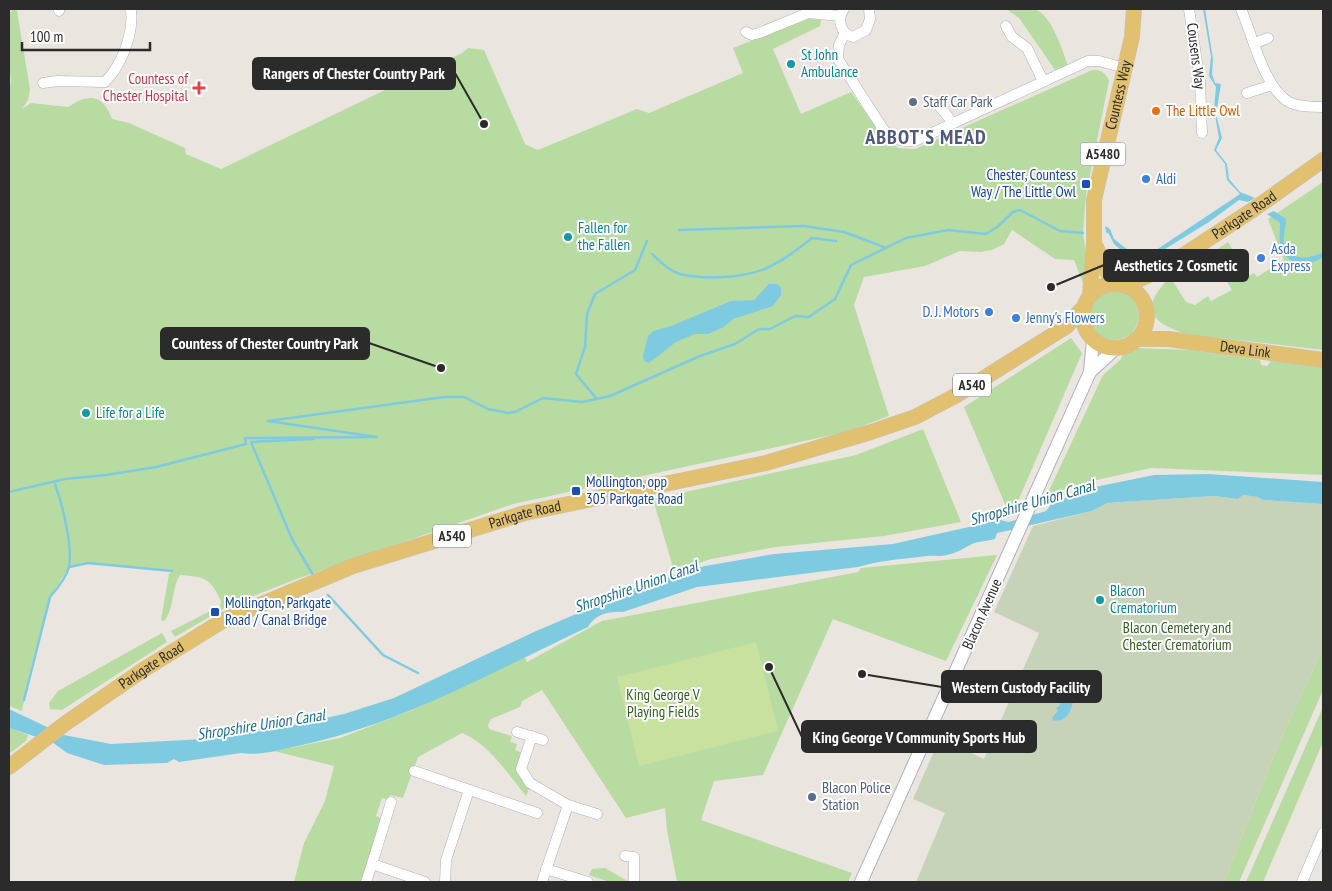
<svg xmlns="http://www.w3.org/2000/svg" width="1332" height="891" viewBox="0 0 1332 891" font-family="'PT Sans Narrow',sans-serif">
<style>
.green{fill:#b8dba2}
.cemetery{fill:#c6d3b8}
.pitch{fill:#c8e19f}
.water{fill:#7ecbe1}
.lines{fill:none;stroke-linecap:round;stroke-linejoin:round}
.stream{stroke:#7ecbe1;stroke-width:2.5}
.minor-casing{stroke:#afb1ba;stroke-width:11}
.tertiary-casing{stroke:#afb1ba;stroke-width:14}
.primary-casing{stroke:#c4c4c4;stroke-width:16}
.minor{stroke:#fff;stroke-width:10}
.tertiary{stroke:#fff;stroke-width:12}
.primary{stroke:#e1c06f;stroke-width:15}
.culture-dot{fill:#0f9aa8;stroke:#fff;stroke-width:2}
.health-dot{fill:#e0444e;stroke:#fff;stroke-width:2}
.service-dot{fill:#5c6f8a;stroke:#fff;stroke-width:2}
.food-dot{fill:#e8710a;stroke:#fff;stroke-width:2}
.shop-dot{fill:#3f7fe0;stroke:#fff;stroke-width:2}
.transit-dot{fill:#1a4fb4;stroke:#fff;stroke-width:2}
.labels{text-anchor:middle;stroke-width:4;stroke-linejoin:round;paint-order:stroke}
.shield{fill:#fff;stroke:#6b6b6b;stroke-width:1}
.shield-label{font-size:14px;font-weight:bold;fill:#2b2b2b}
.culture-label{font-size:15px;fill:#0d838f;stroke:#fff;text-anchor:start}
.street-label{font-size:15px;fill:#2b2b2b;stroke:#fff}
.health-label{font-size:15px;fill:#be3a42;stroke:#fff;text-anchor:end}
.service-label{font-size:15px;fill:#4e5e75;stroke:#fff;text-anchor:start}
.food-label{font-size:15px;fill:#c56008;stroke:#fff;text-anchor:start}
.transit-label{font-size:15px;fill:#164399;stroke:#fff;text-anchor:start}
.shop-label{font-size:15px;fill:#366cbe;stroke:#fff;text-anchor:start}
.park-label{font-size:15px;fill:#336023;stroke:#fff}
.water-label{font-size:16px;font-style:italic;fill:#1d6c8d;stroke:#fff}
.district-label{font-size:20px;font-weight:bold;letter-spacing:1px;fill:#505977;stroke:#fff}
.leader{fill:none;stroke:#2b2b2b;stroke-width:2}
.callout-dot{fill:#2b2b2b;stroke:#fff;stroke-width:2}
.callout{fill:#2b2b2b;stroke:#2b2b2b;stroke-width:2}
.callout-label{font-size:16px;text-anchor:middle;font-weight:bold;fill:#fff}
</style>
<rect width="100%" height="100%" fill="#ebe5df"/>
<g class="green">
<path d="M13,9L17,11L30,89L28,100L22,109L31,103L68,107C89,93 103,94 112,119L129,123L185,148L186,154L221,169L462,53L468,48L484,50L525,144L538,150L637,109L649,113L743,73L733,48L808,19L821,20L820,26L773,49L801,114L851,92L885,140L899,148L915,149L1090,71C1099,68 1106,73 1109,81L1086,195L1083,233L1087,262L1083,283L1074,260L1055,259L1012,230L1004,244L992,250L981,252L960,251L925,266L864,277L854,305L889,416L846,432L513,504L294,580L228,606L175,637L171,631L220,606L221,601C210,578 206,577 180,575C171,589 175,608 164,621L161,620L169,574L172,571L88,563L69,567L50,597L30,671L22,711L9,706V89L11,81L9,63V14Z"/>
<path d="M1006,9C1014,9 1026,7 1034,9C1051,13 1063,51 1068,66L1055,70L1019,18Z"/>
<path d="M1323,182V350L1186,334C1147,321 1141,307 1170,277L1186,302L1195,305L1208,296L1211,301L1232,290L1210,254L1228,242L1248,276L1254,273L1257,277L1284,260L1268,219Z"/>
<circle cx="1114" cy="315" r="25"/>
<path d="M1071,338L1082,353L1015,508L1007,509L964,407Z"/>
<path d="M1133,348L1191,350L1260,360L1261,365L1267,366L1271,361L1323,366V475L1151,468L1083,483L1047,495L1103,375L1121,359L1123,353Z"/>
<path d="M923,429L961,522L884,536L776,547L711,559L674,571L653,499L856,455Z"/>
<path d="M997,555L946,661L833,619L763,775L714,781L701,820L852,873L848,882H677L667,830L665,808L626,818L542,690L522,701L520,707L491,719L488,725L489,729L512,736L510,742L517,744L515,750L522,753L530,787L526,796C508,774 489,744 462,733L418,757L403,798L390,795L388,800L382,798L376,816L383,819L362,882H294L304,843L325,801L334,766L274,751L340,738L410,711L525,657L527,662L602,621L858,572L861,568Z"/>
<path d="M162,633L167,642L62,710L50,709L49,703L58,691Z"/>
<path d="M1323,648V690L1239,882H1224L1276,750Z"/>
<path d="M1323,707V742L1263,882H1246Z"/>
<path d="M9,728L28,735L26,741L9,754Z"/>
<path d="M605,868L629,882H609L589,875L592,869Z"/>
</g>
<path class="cemetery" d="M1243,495L1259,497L1263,500L1323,504V648L1276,750L1224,882H916L945,813L913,799L940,738L984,759L1039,633L994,612L1033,526L1092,511L1107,503L1214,496L1238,499Z"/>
<path class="pitch" d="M756,642L778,731L639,766L617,677Z"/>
<g class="water">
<path d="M1203,9H1205L1213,59L1212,74L1215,83L1221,84L1216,114L1222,138L1216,150L1227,164L1229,179L1240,192L1255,198L1248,202L1239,200L1209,222L1139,265L1114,244L1109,234L1106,232L1105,226L1110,229L1114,239L1141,260L1240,194L1227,180L1225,164L1214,150L1219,138L1214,109L1216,87L1209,76L1211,57Z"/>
<path d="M1274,211L1286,219C1286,227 1283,235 1284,243C1288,262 1311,259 1323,252V257C1312,265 1294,267 1284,254C1278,245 1280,232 1280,223L1267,214Z"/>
<path d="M769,284H777L781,287V295L773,306L733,319L724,327L708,334H695L676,342L649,363L644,361L643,356L648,336L653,331L671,326L731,301L754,300Z"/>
<path d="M1208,474L1323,482V504L1263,500L1258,497L1243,495L1238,499L1214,496L1107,503L1092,511L997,533L995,539C988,541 978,541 972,544C963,549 956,553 947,555C940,557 933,555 927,556C905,559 880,560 858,567L697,587L623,612C610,611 595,614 588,627C494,671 400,725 297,746C279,750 260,756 241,753L179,762L174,759L167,763L104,765L67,753L52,742L9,728V709L64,735L111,744L222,738L294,725L344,714L394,698L534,632L590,608L608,604L617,595L645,583L705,566L774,554L893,544L1000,520L1009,522L1046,511L1052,503L1095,487L1154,475Z"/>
<path d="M1071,688L1074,692C1074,701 1071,717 1061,720C1059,721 1056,720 1053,721L1052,718L1058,711L1056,708L1060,705L1059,698L1065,689Z"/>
</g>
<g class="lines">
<g class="stream">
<path d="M679,230L804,226L844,232L884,247"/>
<path d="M652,254C661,262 669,271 680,274C705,280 744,278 767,268C784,260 798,249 812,238L836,241"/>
<path d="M596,398L576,374L585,347L587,314L595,294L635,270L647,241"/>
<path d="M9,492L65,479L106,475L156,467L246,444L245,438L377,437L268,421L444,397H464L488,409L508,413L515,412L543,398L582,402L610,396L700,356L735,344L759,329H770L795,316L809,317L835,299L851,265L906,238L948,230L986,234L997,227L1013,212L1020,210L1060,231L1083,233"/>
<path d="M69,567L88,563L172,571"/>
<path d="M313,575L292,539L251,442L314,439"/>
<path d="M328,595L383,655L418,673"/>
<path d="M24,700L50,597C57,589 66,578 69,567C73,547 62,503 55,484"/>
</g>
<defs>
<g id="minor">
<path d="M59,9V11"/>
<path d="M844,9C837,19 840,34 853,37L866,30L870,19L869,9"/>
<path d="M1189,9L1200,82L1202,133"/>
<path d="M1241,9C1252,34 1264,88 1289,102C1299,107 1312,107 1323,107"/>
<path d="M1006,26L1012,37L1027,48L1043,81"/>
<path d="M746,32L752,35L759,33L808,13L840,16"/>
<path d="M845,33L839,45L838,59L883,129C892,139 903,143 917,140L1088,61H1099L1125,68"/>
<path d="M1255,43L1268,38"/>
<path d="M43,83L57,81L105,82C122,65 134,33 131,9"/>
<path d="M1247,93L1272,85"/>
<path d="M940,107L953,123"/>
<path d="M517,732L543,740"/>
<path d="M532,736L521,769L530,783L568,805L542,882"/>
<path d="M414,771L537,813"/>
<path d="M391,802L372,864L425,882"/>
<path d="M568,805L597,814"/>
<path d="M625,856L634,857V882"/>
<path d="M546,869L588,882"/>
<path d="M366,882L372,864"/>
<path d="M445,882L446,860L469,790"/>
<path d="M1302,882L1323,833"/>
</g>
<g id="tertiary">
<path d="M1090,372L1116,348"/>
<path d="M861,882L1090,372L1093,339"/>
</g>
<g id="primary">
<path d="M1096,247L1113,284"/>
<circle cx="1115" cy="316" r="32"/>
<path id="s1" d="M1125,286L1164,268L1254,209L1323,160"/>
<path id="s2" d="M1090,296L1094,241V200L1132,37L1134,9"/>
<path id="s3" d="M1136,339H1168L1323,360"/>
<path id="s4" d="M9,767L66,723L143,670L224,620L353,566L525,513L766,463L871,432L915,417L957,395L1067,326L1082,309"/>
</g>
</defs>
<use href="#minor" class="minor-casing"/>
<use href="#tertiary" class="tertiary-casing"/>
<use href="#primary" class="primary-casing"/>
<use href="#minor" class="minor"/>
<use href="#tertiary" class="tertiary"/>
<use href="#primary" class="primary"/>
</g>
<g class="culture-dot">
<circle cx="791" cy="64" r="5"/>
<circle cx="568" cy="237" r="5"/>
<circle cx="86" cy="413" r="5"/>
<circle cx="1100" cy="600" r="5"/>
</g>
<path class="health-dot" d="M196.5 80.5h5v5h5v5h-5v5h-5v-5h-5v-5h5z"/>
<g class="service-dot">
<circle cx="913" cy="102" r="5"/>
<circle cx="812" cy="797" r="5"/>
</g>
<circle class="food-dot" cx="1156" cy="111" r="5"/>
<g class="shop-dot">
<circle cx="1146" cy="179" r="5"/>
<circle cx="1261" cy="258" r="5"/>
<circle cx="989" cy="312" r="5"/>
<circle cx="1016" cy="318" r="5"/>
</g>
<g class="transit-dot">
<rect x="1081" y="179" width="10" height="10" rx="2.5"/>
<rect x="571" y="486" width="10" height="10" rx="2.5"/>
<rect x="210" y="607" width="10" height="10" rx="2.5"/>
</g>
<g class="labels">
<g class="shield">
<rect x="1080.5" y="142.5" width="45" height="23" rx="4"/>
<rect x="953" y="373.5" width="38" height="23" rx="4"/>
<rect x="433" y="524.5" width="38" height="23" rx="4"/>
</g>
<g class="shield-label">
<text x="1103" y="159">A5480</text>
<text x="972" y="390">A540</text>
<text x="452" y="541">A540</text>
</g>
<g class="culture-label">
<text x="801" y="60">St John<tspan x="801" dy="17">Ambulance</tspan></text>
<text x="578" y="233">Fallen for<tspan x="578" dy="17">the Fallen</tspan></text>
<text x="96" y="418">Life for a Life</text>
<text x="1110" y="596">Blacon<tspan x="1110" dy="17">Crematorium</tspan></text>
</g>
<g class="street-label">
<text transform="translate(1196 56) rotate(83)" y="5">Cousens Way</text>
<text dy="5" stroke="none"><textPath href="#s2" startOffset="204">Countess Way</textPath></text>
<text dy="5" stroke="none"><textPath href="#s1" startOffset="139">Parkgate Road</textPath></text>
<text dy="5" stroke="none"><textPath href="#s3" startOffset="110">Deva Link</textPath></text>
<text dy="5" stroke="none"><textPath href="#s4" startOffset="580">Parkgate Road</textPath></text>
<text transform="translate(982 614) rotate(-66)" y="5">Blacon Avenue</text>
<text dy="5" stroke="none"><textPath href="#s4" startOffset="175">Parkgate Road</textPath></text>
</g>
<g class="health-label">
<text x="188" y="84">Countess of<tspan x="188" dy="17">Chester Hospital</tspan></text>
</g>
<g class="service-label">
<text x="923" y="107">Staff Car Park</text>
<text x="822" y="793">Blacon Police<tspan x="822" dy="17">Station</tspan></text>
</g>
<g class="food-label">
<text x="1166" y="116">The Little Owl</text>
</g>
<g class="transit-label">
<text x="1076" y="180" text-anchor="end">Chester, Countess<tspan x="1076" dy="17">Way / The Little Owl</tspan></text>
<text x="586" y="487">Mollington, opp<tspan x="586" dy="17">305 Parkgate Road</tspan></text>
<text x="225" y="608">Mollington, Parkgate<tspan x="225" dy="17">Road / Canal Bridge</tspan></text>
</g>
<g class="shop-label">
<text x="1156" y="184">Aldi</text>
<text x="1271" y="254">Asda<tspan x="1271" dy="17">Express</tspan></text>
<text x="979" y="317" text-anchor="end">D. J. Motors</text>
<text x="1026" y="323">Jenny's Flowers</text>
</g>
<g class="park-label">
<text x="1177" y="633">Blacon Cemetery and<tspan x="1177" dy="17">Chester Crematorium</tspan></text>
<text x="663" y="700">King George V<tspan x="663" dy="17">Playing Fields</tspan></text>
</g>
<g class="water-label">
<text transform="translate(1032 502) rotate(-16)" y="6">Shropshire Union Canal</text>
<text transform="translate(636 586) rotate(-19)" y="6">Shropshire Union Canal</text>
<text transform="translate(261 724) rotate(-9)" y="6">Shropshire Union Canal</text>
</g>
<g class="district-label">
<text x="926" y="144">ABBOT'S MEAD</text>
</g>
</g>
<path class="leader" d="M484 124L455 73M1051 287L1104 265M441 368L369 343M862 674L942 687M769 667L802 737"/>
<g class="callout-dot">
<circle cx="484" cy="124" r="5"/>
<circle cx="1051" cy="287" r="5"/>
<circle cx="441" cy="368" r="5"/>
<circle cx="862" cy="674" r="5"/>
<circle cx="769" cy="667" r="5"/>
</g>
<g class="callout">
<rect x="253" y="58" width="202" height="31" rx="5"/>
<rect x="1104" y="250" width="144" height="31" rx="5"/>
<rect x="161" y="328" width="208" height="31" rx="5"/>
<rect x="942" y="671" width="159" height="31" rx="5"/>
<rect x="802" y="721" width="234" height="31" rx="5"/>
</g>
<g class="callout-label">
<text x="354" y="79">Rangers of Chester Country Park</text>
<text x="1176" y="271">Aesthetics 2 Cosmetic</text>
<text x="265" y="349">Countess of Chester Country Park</text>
<text x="1021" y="693">Western Custody Facility</text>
<text x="919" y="743">King George V Community Sports Hub</text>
</g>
<rect width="1332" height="891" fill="none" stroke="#2b2b2b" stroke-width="20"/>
<path d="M22 42v8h128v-8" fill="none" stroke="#2b2b2b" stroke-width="2.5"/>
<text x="30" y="42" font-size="15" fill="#2b2b2b" stroke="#ffffff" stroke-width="4" paint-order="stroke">100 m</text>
</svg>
